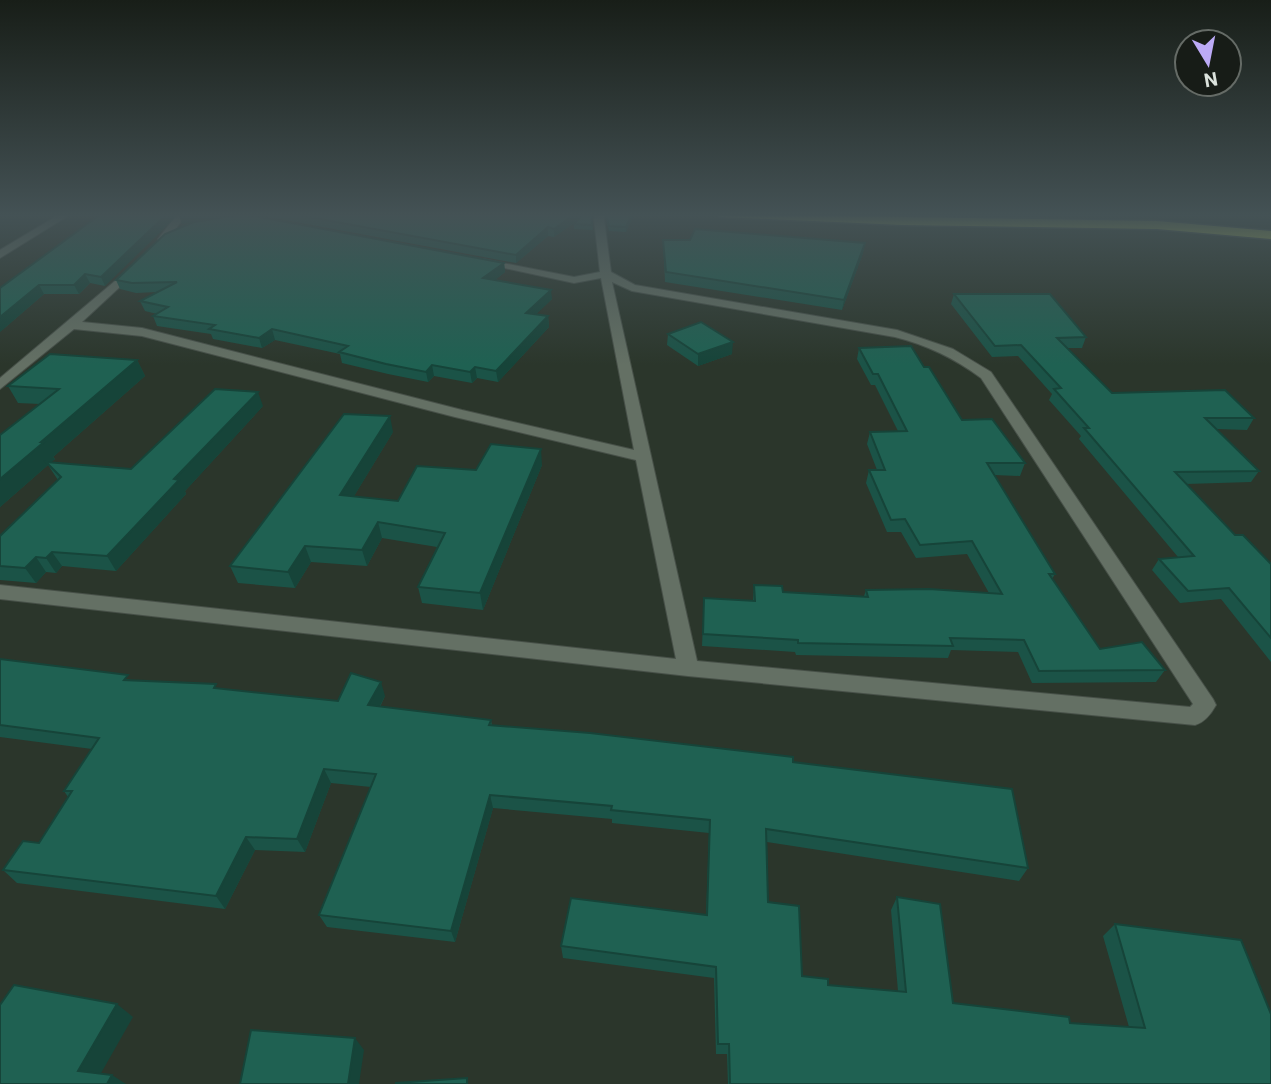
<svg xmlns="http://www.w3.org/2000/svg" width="1271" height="1084" viewBox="0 0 1271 1084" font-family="Roboto,sans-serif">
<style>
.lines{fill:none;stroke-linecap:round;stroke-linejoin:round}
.minor-casing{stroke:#475048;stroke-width:2}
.highway-casing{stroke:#475048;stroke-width:3}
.minor{fill:#647064;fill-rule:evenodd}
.highway{fill:#b6c458;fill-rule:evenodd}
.wall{fill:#1b5347}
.shaded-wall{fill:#164439}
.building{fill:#1f6152;stroke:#164439;stroke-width:2}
</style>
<rect width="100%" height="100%" fill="#2b362b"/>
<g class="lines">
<defs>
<g id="minor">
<path d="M60,214H71L0,258V250Z"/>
<path d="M181,214H193L182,220L167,241H159L158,239L176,216Z"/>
<path d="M222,214H237L260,221L255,224Z"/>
<path d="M597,214H606L604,219L611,272L635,285L897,330L953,349L991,372L1213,699L1216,705C1211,714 1205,722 1195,725L688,676L0,599V585L676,659L636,460L455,417L142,336L74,329L0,389V378L134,265L138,266V270L82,322L142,328L462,410L634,450L601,278L574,283L477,262L482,259L574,277L600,272L594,219ZM612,282L632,291L895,337C927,345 954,358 981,378L1193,704L1190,707L697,661Z"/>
</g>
<path id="highway" d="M714,214L1157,221L1271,231V239L1157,229L903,225L720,217Z"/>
</defs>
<use href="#minor" class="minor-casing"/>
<use href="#highway" class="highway-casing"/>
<use href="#minor" class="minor"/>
<use href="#highway" class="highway"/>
</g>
<g class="wall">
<path d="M101,214L105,286L90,283L79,294H44L0,332Z"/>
<path d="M183,214L222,216L200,221L504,263L505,272L495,280L552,299L536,314L548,316L549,327L498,382L477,378L472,383L434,376L428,382L388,374L342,363L340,354L275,340L262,348L213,339L211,334L157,326L153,316L157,314L145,311L140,301L157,292L136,293L120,289L116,280L193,222L182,224Z"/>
<path d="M252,214H594L592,219L593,230L574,229V224L578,220L554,237L548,236L516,263Z"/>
<path d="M605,214H634L626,232L609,231Z"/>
<path d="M663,240L865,243L863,253L842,310L665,282Z"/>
<path d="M954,294L1086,337L1082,348H1067L1112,393L1254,418L1247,430L1217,429L1259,471L1251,482L1186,484L1235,535L1271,564V662L1221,599L1180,603L1152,570L1159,559L1178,557L1079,439L1081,436L1049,400L1052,394L1018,356L992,357L951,304Z"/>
<path d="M668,334L732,354L698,366L667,345Z"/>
<path d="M859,348L924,367L962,420L1025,463L1020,476L994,475L1055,574L1052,579L1100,649L1165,670L1156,682L1032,683L1018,652L951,650L948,658L796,655L795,652L702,646L704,598L753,601L754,585L783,592L864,596L866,590L989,593L967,554L916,558L901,532H887L866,483L869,470H877L867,444L870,432L898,431L875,385H871L857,359Z"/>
<path d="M137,360L145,376L53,457L55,459L51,462L131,469L263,406L185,491L186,494L116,571L62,566L56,573L46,572L36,583L0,580V536L58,480L48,465L0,507V435L40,404L18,403L8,386Z"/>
<path d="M393,432L354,496L398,501L476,470L542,465L483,610L422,603L418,587L437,547L382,538L367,566L311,562L295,588L238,583L230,566Z"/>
<path d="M0,659L131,680L338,701L385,696L380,707L491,720L492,725L793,762L1028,868L1019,881L767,842L768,902L802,976L828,985L898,991L891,910L897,897L953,1003L1070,1023L1129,1027L1103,936L1115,924L1271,1084H728L727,1054H716L714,978L563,958L561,946L706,915L709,833L612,823V819L493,808L455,942L327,927L319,915L371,787L331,783L305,852L255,850L225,909L17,883L3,870L39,843L68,797L64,791L92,749L0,737Z"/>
</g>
<g class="shaded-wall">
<path d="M167,214H179L105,286L101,277Z"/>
<path d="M192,214H223L222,216L182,224L179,216Z"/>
<path d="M575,214H586L554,237V229Z"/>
<path d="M632,214H634L626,232V227Z"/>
<path d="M548,227V236L516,263V255Z"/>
<path d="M865,243L863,253L842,310L844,300Z"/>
<path d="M504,263L505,272L485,288L483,278Z"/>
<path d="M85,274L90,283L79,294L74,285Z"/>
<path d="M39,285L44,294L0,332V317Z"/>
<path d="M551,290L552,299L527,323L526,313Z"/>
<path d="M548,316L549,327L498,382L496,371Z"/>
<path d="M272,329L275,340L262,348L259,338Z"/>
<path d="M733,342L732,354L698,366V354Z"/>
<path d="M137,360L145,376L53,457L55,459L49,464L46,462L48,465L0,507V479L41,442Z"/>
<path d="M432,365L434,376L428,382L426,372Z"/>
<path d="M475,367L477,378L472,383L470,372Z"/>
<path d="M258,392L263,406L185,491L186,494L116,571L107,556L174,479Z"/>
<path d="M390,416L393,432L345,511L340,495Z"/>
<path d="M541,449L542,465L483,610L480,593Z"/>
<path d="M378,522L382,538L367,566L362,550Z"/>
<path d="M305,546L311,562L295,588L288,572Z"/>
<path d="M52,552L62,566L56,573L46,558Z"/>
<path d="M36,557L46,572L36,583L25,568Z"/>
<path d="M381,682L385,696L373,719L368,705Z"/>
<path d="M324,769L331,783L305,852L297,839Z"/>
<path d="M490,795L493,808L455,942L451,931Z"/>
<path d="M246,837L255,850L225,909L216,896Z"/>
<path d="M117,1004L133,1017L96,1082L78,1071Z"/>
<path d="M355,1038L364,1050L359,1084H348Z"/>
<path d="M112,1075L126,1084H107Z"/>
</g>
<g class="building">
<path d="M101,214H167L101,277L85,274L74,285H39L0,317V288Z"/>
<path d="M243,214L504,263L483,278L551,290L526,313L548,316L496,371L475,367L470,372L432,365L426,372L386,364L339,352L348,346L272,329L259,338L209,329L215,325L153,316L168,307L140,301L177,282L132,283L116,280L165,234L194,222Z"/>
<path d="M293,214H575L554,229L548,227L516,255Z"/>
<path d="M583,214H592V225L574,224Z"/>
<path d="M606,214H632L626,227L609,226Z"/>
<path d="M695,229L865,243L844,300L666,272L663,240H690Z"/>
<path d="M954,294H1050L1086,337L1057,338L1112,393L1225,390L1254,418H1205L1259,471L1175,472L1235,535H1243L1271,564V638L1229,588L1188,591L1159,559L1194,556L1084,428H1089L1054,389L1061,388L1021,345L995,346Z"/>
<path d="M701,322L733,342L698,354L668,334Z"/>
<path d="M911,346L924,367H929L962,420L992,419L1025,463H987L1055,574H1049L1100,649L1142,642L1165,670L1039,671L1024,640L950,638L953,646L798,643V640L703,634L704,598L755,601L754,585L782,586L783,592L868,597L866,590L929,589L1002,594L972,541L920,545L905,519L891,520L869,470H885L870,432L907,431L878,374H873L859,348Z"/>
<path d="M50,354L137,360L41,442H44L0,479V435L59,389L8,386Z"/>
<path d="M215,389L258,392L174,479L179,480L107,556L52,552L46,558L36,557L25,568L0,566V536L61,477L46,462L131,469Z"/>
<path d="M344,414L390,416L340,495L398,501L417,466L476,470L491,444L541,449L480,593L418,587L445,533L378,522L362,550L305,546L288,572L230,566Z"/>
<path d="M0,659L128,675L124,680L216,684L214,688L338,701L351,673L381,682L368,705L491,720L489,725L590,733L793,757V762L1012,789L1028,868L766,829L768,902L799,906L802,976L828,979V985L906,992L897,897L940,904L953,1003L1069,1017L1070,1023L1145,1028L1115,924L1241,940L1271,1014V1084H730L729,1044H718L716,967L561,946L571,898L707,915L710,820L611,810L612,806L490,795L451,931L319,915L376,774L324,769L297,839L246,837L216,896L3,870L23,841L39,843L72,791H64L99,738L0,725Z"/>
<path d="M14,985L117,1004L78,1071L112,1075L107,1084H0V1005Z"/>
<path d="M251,1030L355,1038L348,1084H240Z"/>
<path d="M467,1078V1084H396V1083Z"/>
</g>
<linearGradient id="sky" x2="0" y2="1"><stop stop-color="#181e18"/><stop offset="0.59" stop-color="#445255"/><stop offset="1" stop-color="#445255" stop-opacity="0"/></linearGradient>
<rect width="1271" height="365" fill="url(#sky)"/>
<g transform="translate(1208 63) rotate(170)"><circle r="33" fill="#171c17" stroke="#656b66" stroke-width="2"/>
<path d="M0-5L12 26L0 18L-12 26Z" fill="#bcaaf6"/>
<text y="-10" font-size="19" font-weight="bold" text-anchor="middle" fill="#dbe2dc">N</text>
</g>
</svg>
